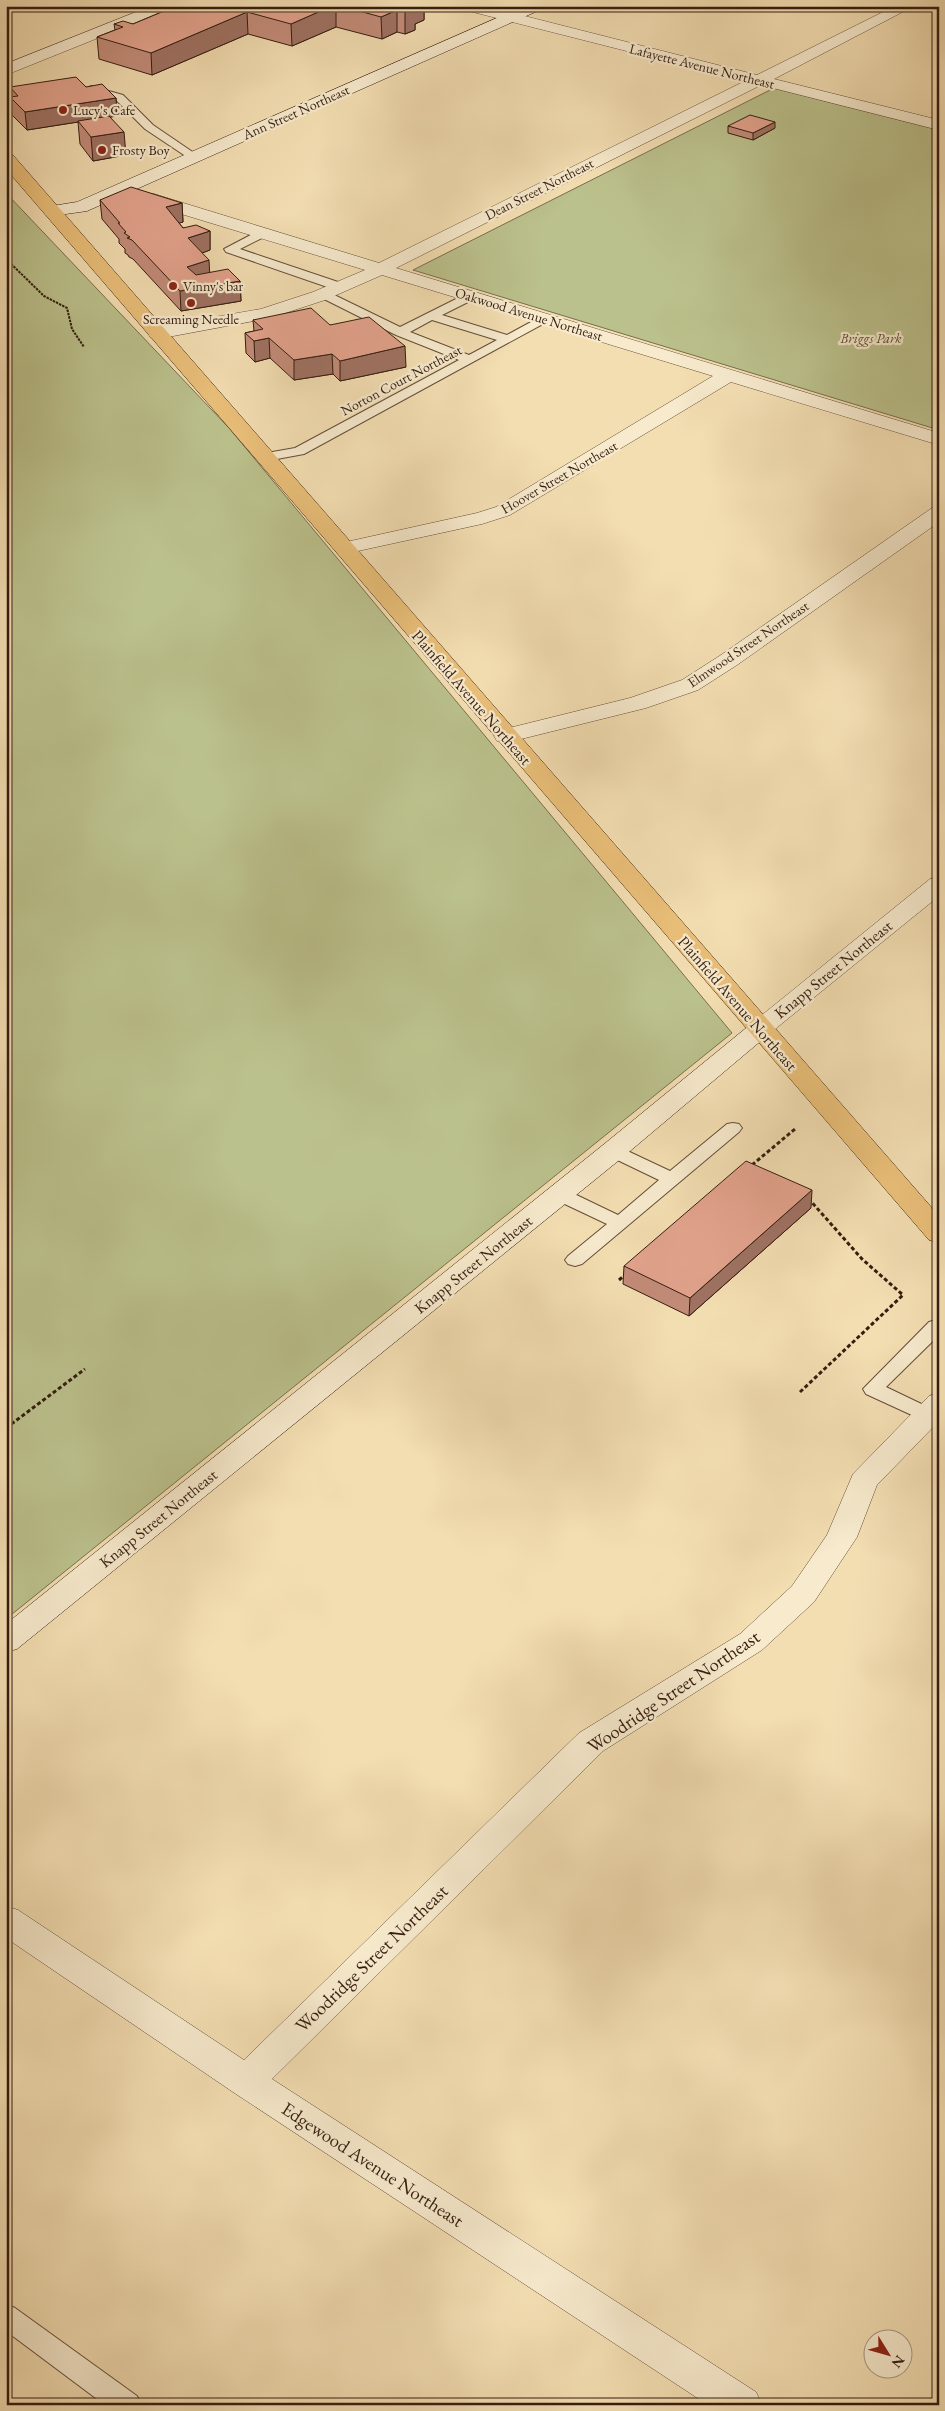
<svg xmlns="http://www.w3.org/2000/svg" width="945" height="2411" viewBox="0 0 945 2411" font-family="'EB Garamond',serif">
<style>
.green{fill:#bbc18c;stroke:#786f4e}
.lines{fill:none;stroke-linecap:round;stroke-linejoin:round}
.service-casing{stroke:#644d38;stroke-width:2}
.minor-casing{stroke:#644d38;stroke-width:1}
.tertiary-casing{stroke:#644d38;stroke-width:1}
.secondary-casing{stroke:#341d10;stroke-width:1}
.primary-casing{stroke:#341d10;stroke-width:1}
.path-far1{stroke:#341d10;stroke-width:2;stroke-dasharray:2.5 1;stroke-linecap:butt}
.path{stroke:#341d10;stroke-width:3;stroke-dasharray:4 2.5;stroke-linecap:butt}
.service{fill:#f7eacd;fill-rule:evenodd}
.minor{fill:#f7eacd;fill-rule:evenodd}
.tertiary{fill:#f7eacd;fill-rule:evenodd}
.secondary{fill:#f7eacd;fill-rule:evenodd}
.primary{fill:#eabf79;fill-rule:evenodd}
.wall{fill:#c38c79;stroke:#341d10}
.shaded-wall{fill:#9f7263;stroke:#341d10}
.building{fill:#e3a38d;stroke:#341d10}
.poi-dot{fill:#8f2418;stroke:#f7eacd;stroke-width:2}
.labels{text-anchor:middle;stroke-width:4.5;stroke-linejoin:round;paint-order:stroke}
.far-street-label{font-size:14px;fill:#341d10;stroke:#f7eacd}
.far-poi-label{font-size:14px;fill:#341d10;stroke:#f7eacd;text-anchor:start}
.far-park-label{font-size:14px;font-style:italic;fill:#5c4e35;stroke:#f7eacd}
.street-label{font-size:16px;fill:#341d10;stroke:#f7eacd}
.near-street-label{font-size:19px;fill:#341d10;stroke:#f7eacd}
</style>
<rect width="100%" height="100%" fill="#f3deb2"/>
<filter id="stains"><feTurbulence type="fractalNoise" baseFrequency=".004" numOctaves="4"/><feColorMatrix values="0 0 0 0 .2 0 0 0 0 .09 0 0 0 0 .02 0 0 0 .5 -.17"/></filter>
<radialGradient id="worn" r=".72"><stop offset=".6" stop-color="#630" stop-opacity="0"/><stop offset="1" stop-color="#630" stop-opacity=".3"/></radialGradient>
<g class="green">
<path d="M774,88L939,130V430L413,270Z"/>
<path d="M6,193L229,428L732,1033L6,1619Z"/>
</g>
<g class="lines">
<defs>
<g id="service">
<path d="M91,86L123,95L153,125L200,157L194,160L190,159L145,129L115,99L87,91L86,89Z"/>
<path d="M36,87L41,90L40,92L6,97V91Z"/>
<path d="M262,229L266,230L268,233L266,236L240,249L344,284L346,287L344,290H336L226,252L224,249Z"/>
<path d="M324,290L400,327L470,292L476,296L474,299L442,315L507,335L542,316H550L552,319L304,454L266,461L261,460L259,457L261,454L295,448L459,360L396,335L320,297L318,294ZM432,320L497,340L469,355L410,332Z"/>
<path d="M733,1123L739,1124L742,1128L739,1132L582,1264L575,1266L568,1264L565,1260L568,1256L607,1224L552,1198L550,1194L552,1190H566L618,1215L659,1180L607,1155L604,1151L607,1147H619L670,1171L727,1124Z"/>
<path d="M936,1320H939V1335L886,1387L934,1410L937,1415L934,1420L927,1422L866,1394L863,1389L929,1322Z"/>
<path d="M6,2304L15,2308L137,2396L141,2405H105L6,2331Z"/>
</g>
<g id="minor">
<path d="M151,6H172L170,9L6,75V64Z"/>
<path d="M459,6H485L757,75L895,6H914L774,79L939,120V130L761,85L396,268L939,433V445L731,382L510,515L482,524L344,554L337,552L334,548L337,544L477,513L496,507L713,376L382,275L325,300L270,318L157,339L150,337L148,333L150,329L157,327L261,309L313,292L365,270L142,202L139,198L142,194H154L379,263L745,81L461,9Z"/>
<path d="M939,506V522L737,665L698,690L646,708L505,743L497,741L494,736L497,731L630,698L682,680L721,655L932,508Z"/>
<path d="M939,1393V1421L877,1485L857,1537L814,1602L762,1650L603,1751L272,2079L756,2392L762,2405H708L233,2092L6,1938V1906L18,1910L244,2060L579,1733L740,1634L792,1586L827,1535L853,1474L929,1396Z"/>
</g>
<path id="tertiary" d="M939,877V896L769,1034L760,1037L751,1034L747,1029L751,1024L930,879Z"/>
<g id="secondary">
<path d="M524,6H544L542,9L87,211L52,216L46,215L43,211L46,207L77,202Z"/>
<path d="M760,1021L769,1024L773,1029L769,1034L623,1157L17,1649L6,1652V1624L603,1145L751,1024Z"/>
</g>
<path id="primary" d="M6,153L12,154L939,1216V1243L929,1240L6,169Z"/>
</defs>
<use href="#service" class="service-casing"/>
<use href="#minor" class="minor-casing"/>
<use href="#tertiary" class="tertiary-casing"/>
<use href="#secondary" class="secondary-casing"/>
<use href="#primary" class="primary-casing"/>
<path class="path-far1" d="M6,259L44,296L67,308L72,329L84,347"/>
<g class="path">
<path d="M752,1165L795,1129"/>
<path d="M619,1280L626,1274"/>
<path d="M800,1392L903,1295L862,1259L808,1198"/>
<path d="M6,1428L85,1369"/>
</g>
<use href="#service" class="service"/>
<use href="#minor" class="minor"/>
<use href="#tertiary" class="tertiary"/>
<use href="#secondary" class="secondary"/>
<use href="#primary" class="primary"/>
</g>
<g class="wall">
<path d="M176,6H424V20L415,24V30L405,34L397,32L382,39L336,27L292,46L248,34L152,75L99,59L97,37L115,30L114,24H133Z"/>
<path d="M10,87H86L116,98L117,116L110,117L126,155L93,161L80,144L78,122L27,130L12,115Z"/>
<path d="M728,126L775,128L753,140L728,133Z"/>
<path d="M100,200L182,203L183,222L179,223L183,228L210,231V250L202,253L209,272L240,281L241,301L181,311L133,259L129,257L128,255L125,253V249L119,243V239L102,219Z"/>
<path d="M253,320L330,325L406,367L340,381L333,374L294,380L270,358L255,362L246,353L245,333L254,331Z"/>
<path d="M811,1208L689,1316L623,1284L624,1266Z"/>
</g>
<g class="shaded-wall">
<path d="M332,6H336V27L292,46L291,24Z"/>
<path d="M407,6H424V20L415,24V30L405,34V12Z"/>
<path d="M397,10V32L382,39L381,17Z"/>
<path d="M247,12L248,34L152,75L151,53Z"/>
<path d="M116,98L117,116L79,122L78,121V122L27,130L25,112Z"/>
<path d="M775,122V128L753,140V133Z"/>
<path d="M124,132L126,155L93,161L91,137Z"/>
<path d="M182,203L183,222L167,227L166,207Z"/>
<path d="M210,231V250L189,258L188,238Z"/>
<path d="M209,260L210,279L188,286L187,267Z"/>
<path d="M240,281L241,301L181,311L180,291Z"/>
<path d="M269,338L270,358L255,362L254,341Z"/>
<path d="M405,346L406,367L340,381V361Z"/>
<path d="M332,354L333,374L294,380V360Z"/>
<path d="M812,1190L811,1208L689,1316L690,1298Z"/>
</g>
<g class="building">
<path d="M176,6H332L291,24L247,12L151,53L97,37L123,27L114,24L123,21L133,24Z"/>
<path d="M341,6H409L415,8L405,12L397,10L381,17Z"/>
<path d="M76,77L86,87L102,84L116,98L25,112L10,97L18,96L10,87Z"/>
<path d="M750,115L775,122L753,133L728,126Z"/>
<path d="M109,116L124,132L91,137L78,121Z"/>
<path d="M131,187L182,203L166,207L183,228L196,225L210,231L188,238L209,260L187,267L196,275L228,269L240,281L180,291L132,240L127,238L130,237L124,233L126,232L118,223H120L100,200Z"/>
<path d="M311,308L330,325L369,317L405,346L340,361L332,354L294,360L269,338L254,341L245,333L263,329L253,320Z"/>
<path d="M746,1161L812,1190L690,1298L624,1266Z"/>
</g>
<g class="poi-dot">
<circle cx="63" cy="110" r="5"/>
<circle cx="102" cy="150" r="5"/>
<circle cx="173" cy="286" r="5"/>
<circle cx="191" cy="303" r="5"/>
</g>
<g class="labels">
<g class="far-street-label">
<text transform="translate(702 66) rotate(14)" y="5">Lafayette Avenue Northeast</text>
<text transform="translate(296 112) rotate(-24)" y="5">Ann Street Northeast</text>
<text transform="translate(539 189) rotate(-27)" y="5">Dean Street Northeast</text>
<text transform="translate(529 314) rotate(17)" y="5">Oakwood Avenue Northeast</text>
<text transform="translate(401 380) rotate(-28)" y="5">Norton Court Northeast</text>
<text transform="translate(559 477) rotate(-30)" y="5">Hoover Street Northeast</text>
<text transform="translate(748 644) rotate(-34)" y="5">Elmwood Street Northeast</text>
</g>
<g class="far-poi-label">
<text x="73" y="115">Lucy's Cafe</text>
<text x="112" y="155">Frosty Boy</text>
<text x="183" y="291">Vinny's bar</text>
<text x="191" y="324" text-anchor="middle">Screaming Needle</text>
</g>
<g class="far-park-label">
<text x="871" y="343">Briggs Park</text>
</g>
<g class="street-label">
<text transform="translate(472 697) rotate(49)" y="6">Plainfield Avenue Northeast</text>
<text transform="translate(833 969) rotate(-39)" y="6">Knapp Street Northeast</text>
<text transform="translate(738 1003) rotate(49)" y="6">Plainfield Avenue Northeast</text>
<text transform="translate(473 1264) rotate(-39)" y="6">Knapp Street Northeast</text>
<text transform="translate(158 1518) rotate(-39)" y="6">Knapp Street Northeast</text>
</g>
<g class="near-street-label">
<text transform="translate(673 1691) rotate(-34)" y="7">Woodridge Street Northeast</text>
<text transform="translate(371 1958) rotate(-44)" y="7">Woodridge Street Northeast</text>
<text transform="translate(373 2164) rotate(33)" y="7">Edgewood Avenue Northeast</text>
</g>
</g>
<rect width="945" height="2411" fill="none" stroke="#f3deb2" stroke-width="25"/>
<rect x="8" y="8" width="930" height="2396" fill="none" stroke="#341d10" stroke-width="2.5"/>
<rect x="12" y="12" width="920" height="2386" fill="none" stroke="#341d10"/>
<g transform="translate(888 2354) rotate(127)"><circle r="24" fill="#f7eacd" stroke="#a99881"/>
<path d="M0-4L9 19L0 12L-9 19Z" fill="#8f2418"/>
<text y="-8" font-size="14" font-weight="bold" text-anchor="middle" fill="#341d10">N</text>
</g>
<rect width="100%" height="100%" filter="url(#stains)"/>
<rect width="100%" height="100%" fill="url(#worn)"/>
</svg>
